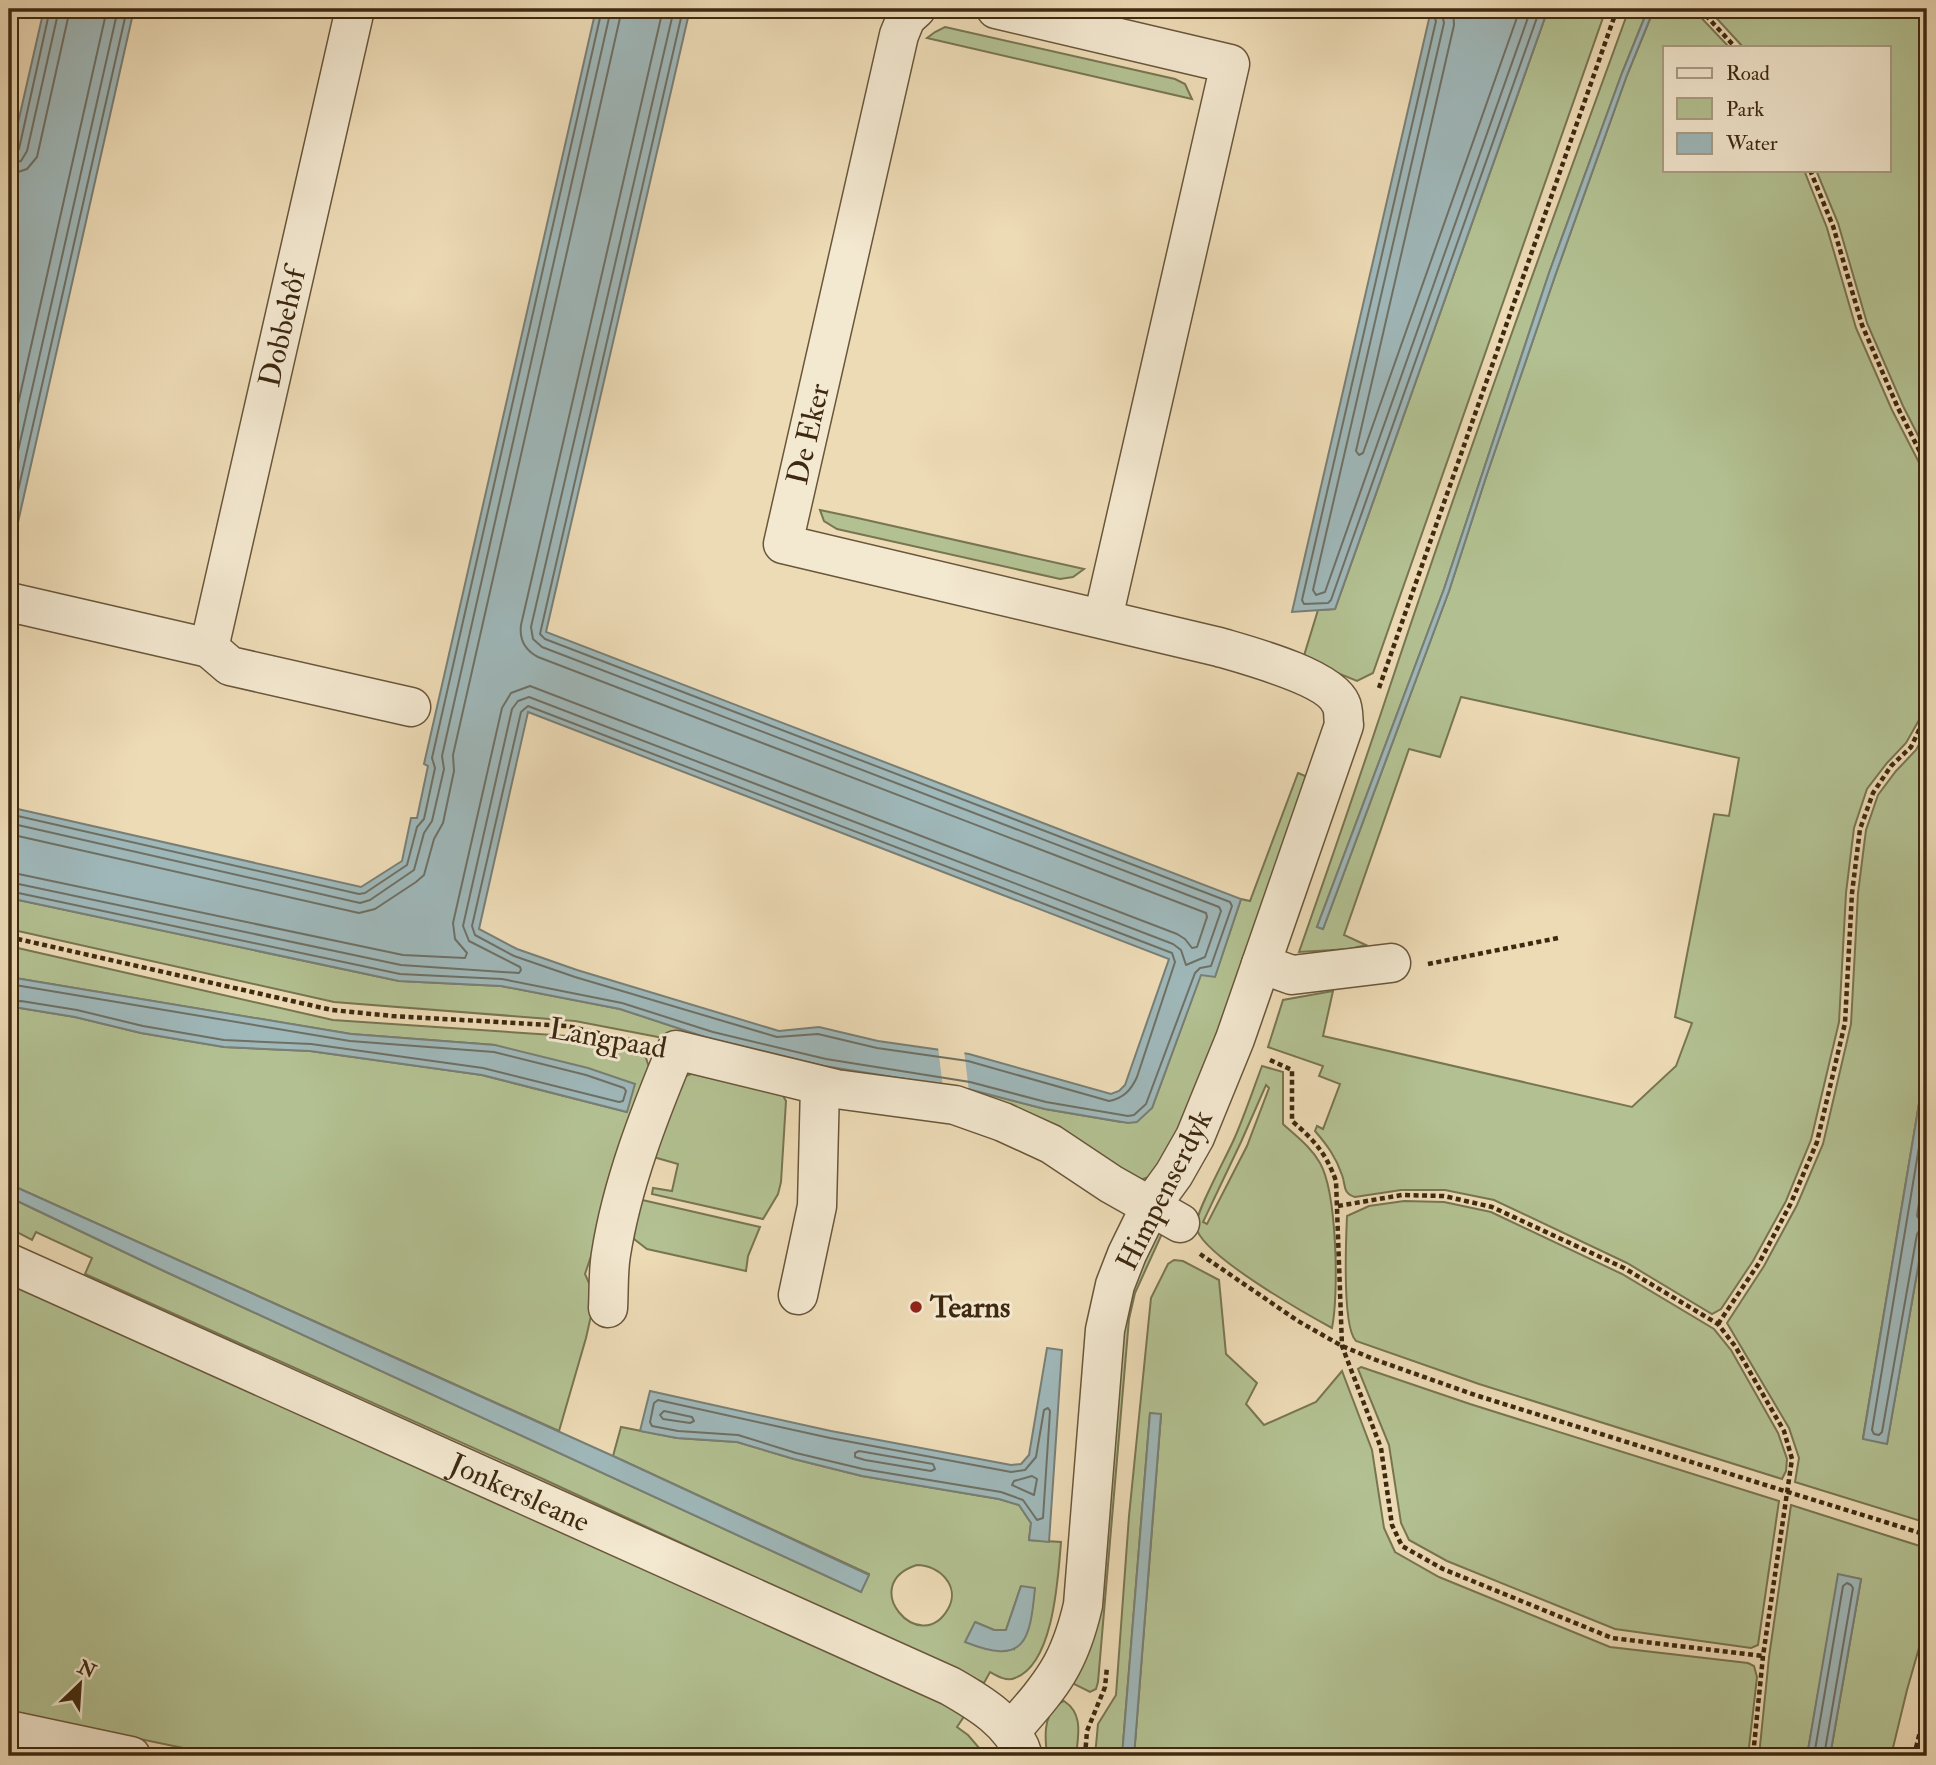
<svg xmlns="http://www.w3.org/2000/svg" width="1936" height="1765" viewBox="0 0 1936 1765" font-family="'IM FELL Double Pica',serif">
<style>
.green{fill:#b3c192;stroke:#787551;stroke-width:2;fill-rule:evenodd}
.water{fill:#9fb8ba;stroke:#787f76;stroke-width:2;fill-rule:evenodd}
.pier{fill:#eddbb6}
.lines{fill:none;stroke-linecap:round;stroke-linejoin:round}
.shore{stroke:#6e7065;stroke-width:2}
.minor-casing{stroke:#6a563a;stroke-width:41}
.path{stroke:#3e2910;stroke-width:4.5;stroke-dasharray:5 3.5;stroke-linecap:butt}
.minor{stroke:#f3e8d0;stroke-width:38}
.poi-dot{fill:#8f2418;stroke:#f3e8d0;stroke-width:2.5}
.labels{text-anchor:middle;stroke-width:6;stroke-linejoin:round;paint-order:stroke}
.street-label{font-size:30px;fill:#3e2910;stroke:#f3e8d0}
.poi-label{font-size:30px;font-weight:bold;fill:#3e2910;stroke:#f3e8d0;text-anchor:start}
</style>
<rect width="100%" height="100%" fill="#eddbb6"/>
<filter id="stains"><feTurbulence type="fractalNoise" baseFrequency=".00286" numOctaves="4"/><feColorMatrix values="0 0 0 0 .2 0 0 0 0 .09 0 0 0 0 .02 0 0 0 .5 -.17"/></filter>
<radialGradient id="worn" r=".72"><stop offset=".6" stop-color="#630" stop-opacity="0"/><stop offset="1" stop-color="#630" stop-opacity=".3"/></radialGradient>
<g class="green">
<path d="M1548,9H1606L1373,673L1357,681L1303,659L1318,610L1335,609Z"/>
<path d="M1629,9H1648L1622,73L1549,273L1444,589L1317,927L1323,929L1449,591L1486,477L1555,276L1627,75L1654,9H1693L1729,47H1665V170H1804L1827,228L1856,328L1892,410L1927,478V691L1919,720L1906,743L1887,763L1867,789L1854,828L1846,893L1839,1022L1811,1140L1786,1201L1753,1261L1721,1309L1712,1314L1627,1263L1494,1200L1445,1190H1401L1355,1197C1342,1193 1346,1185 1342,1175C1336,1157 1327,1145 1315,1131L1317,1126L1323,1129L1340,1084L1319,1076L1323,1066L1268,1047L1283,1000L1333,991L1323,1036L1632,1107L1676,1066L1692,1023L1675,1017L1714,814L1729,816L1739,758L1461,697L1440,757L1409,749L1344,935L1366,945L1350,949L1299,952C1333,855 1366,759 1398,662C1471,443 1550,226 1629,9Z"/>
<path d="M1708,9H1927V453L1903,406L1867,323L1838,223L1816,170H1889V47H1743Z"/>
<path d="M945,27L1175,79L1185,84L1192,99L927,38L935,32Z"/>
<path d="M820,510L853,517L1084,569L1073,577L1060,579L837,529L824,521Z"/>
<path d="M1927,730V1056L1863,1438L1887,1443L1927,1216V1523L1795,1482L1799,1458L1789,1428L1727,1323L1764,1266L1797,1205L1823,1144L1851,1024L1858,893L1866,830L1878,795L1896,771L1916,750Z"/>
<path d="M1298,773L1310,778L1220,1034L1165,1158L1149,1177L1137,1181L969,1097V1089L1045,1109L1121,1122L1152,1108L1201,974L1215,976L1241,899L1250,901Z"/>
<path d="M9,898L399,981L501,986L620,1009L711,1039L824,1066L889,1077L748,1061L658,1037L575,1021L334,1002L9,929Z"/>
<path d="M9,946L333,1020L568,1036L645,1055L652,1076L585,1274L589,1283L597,1289L586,1338L559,1431L9,1184V1008H20L75,1017L141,1033L224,1047L310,1051L482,1075L627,1112L495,1045L351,1034L9,977Z"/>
<path d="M1262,1066L1283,1072V1124C1296,1136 1311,1147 1320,1163C1337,1193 1339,1293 1332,1328C1306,1314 1198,1253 1196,1226C1195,1213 1228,1154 1235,1137C1245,1114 1253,1090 1262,1066ZM1266,1085L1269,1088L1247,1146L1207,1224L1203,1222L1241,1142Z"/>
<path d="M698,1071L782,1094L786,1101L781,1182L778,1194L763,1219L652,1194L653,1188L672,1191L678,1164L650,1156L679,1079Z"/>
<path d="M9,1197L164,1271L861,1592L869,1574L613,1456L621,1427L677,1438L737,1442L794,1459L862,1476L999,1499L1019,1505L1031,1523L1029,1540L1061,1542C1058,1577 1054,1664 1015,1678C1007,1682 997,1676 990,1672L984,1683L543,1479L85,1274L92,1258L36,1232L32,1240L9,1228ZM917,1565C939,1565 961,1586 948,1609C920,1658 856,1584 917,1565ZM1021,1586L1014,1649L975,1622L994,1630H1006Z"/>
<path d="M638,1199L760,1227L748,1256L746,1271L647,1249L634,1239L635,1212Z"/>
<path d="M1404,1201L1444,1202L1491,1212L1622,1274L1714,1329L1731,1350L1778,1433L1787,1459L1786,1471L1782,1479L1479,1384L1356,1341C1342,1327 1346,1239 1347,1216L1369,1206Z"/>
<path d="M1165,1227L1135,1293L1129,1319L1098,1682L1096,1689L1090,1692L1072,1683L1123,1319L1152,1233Z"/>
<path d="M1174,1260L1183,1261L1219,1280L1226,1354L1257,1383L1246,1404L1264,1425L1316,1402L1342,1371L1372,1450L1384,1528L1395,1552L1439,1577L1610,1647L1748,1663L1754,1666L1757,1677L1748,1756H1134L1161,1415L1150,1413L1122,1756H1095L1098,1724L1116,1695L1129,1516L1151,1298L1168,1264Z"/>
<path d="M9,1280L955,1708L965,1715L957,1727L968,1735L986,1756H222L9,1712Z"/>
<path d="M1361,1367L1470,1404L1779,1501L1758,1645L1751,1648L1615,1629L1447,1561L1409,1540L1401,1523L1389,1445L1358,1369Z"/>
<path d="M1791,1505L1926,1548L1924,1554L1927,1556V1620L1907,1690L1891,1756H1830L1861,1579L1839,1575L1807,1756H1759L1769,1657Z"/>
<path d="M1064,1701C1084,1714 1078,1736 1076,1756H1047C1045,1738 1043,1718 1057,1704Z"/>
</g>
<g class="water">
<path d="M44,9H134L9,562V162Z"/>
<path d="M596,9H690L546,632L1241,899L1215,977L1201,975L1152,1108L1137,1122L1128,1123L1045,1109L968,1089L824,1066L711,1039L620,1009L501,986L399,981L9,898V807L361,887L402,861L411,818H417L428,766L424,764ZM528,712L1169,959L1125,1085L1119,1091L1111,1094L969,1054L878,1041L819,1027L779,1031L577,970L517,949L479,929Z"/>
<path d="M1423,9H1548L1335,609L1292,612L1429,19Z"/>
<path d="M1648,9H1654L1627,75L1555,276L1486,477L1449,591L1323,929L1317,927L1444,589L1549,273L1622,73Z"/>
<path d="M9,977L351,1034L495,1045L588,1068L635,1084L627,1112L482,1075L310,1051L224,1047L141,1033L75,1017L20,1008H9Z"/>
<path d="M1927,1056V1216L1887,1444L1863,1439Z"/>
<path d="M9,1184L613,1456L869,1575L861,1592L164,1271L9,1197Z"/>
<path d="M1047,1348L1062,1350L1049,1542L1029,1540L1031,1523L1019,1505L999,1499L862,1476L794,1459L737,1442L677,1438L640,1431L650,1391L831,1431L1011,1465L1021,1464L1029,1455Z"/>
<path d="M1150,1413L1161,1414L1134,1756H1122Z"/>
<path d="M1838,1574L1861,1579L1830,1756H1807Z"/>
<path d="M1021,1586L1035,1588C1030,1641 1025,1666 965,1642L975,1622L994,1630H1006Z"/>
</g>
<path class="pier" d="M938,1047L964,1050L969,1092L943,1088Z"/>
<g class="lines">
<g class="shore">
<path d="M1431,9L1436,21L1302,600L1304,604L1328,603L1331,600L1540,9"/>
<path d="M1441,9L1444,23L1313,590L1316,595L1325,592L1531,9"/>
<path d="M1453,9L1454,25L1356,451L1359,455L1363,453L1520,9"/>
<path d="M9,155L15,154L19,149L50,9"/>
<path d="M9,164L21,161L27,151L59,9"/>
<path d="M9,175L27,169L37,157L70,9"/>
<path d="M9,444L107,9"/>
<path d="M9,491L118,9"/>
<path d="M9,531L127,9"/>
<path d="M528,706L1172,953L1175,962L1137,1077C1131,1090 1124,1098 1109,1101L968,1061L877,1048L818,1034L777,1037L575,977L514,956L475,935L472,926L521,712Z"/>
<path d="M9,814L359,894L365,893L407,865L417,827L424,819L435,768L432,758L602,9"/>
<path d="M9,823L360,903L370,900L414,870L424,833L432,821L444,769L442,756L611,9"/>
<path d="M9,834L359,913L375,909L416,882L424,875L434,839L443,823L454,771L453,755L622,9"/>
<path d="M9,872L403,955L465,958L467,953L455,939L453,923L502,708L511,693L530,686L1177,934L1185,939L1192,948L1197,947L1207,917L1206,913L538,657C525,650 519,640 521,625L663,9"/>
<path d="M9,882L401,965L519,973L521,970L520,967L469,941L463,926L512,709L518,701L529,697L1173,944L1181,950L1186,965L1205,957L1221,911L1219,907L542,647L533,639L531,627L674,9"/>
<path d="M9,891L400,974L502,979L622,1003L713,1032L826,1059L970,1082L1046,1102L1128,1116L1134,1115L1146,1104L1195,973L1200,968L1211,966L1232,906L1230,902L545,639L540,634L683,9"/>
<path d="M9,984L350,1041L494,1052L586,1075L624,1088L626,1091L623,1101L619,1102L483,1068L311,1044L224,1040L143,1026L77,1010L21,1001L9,1002"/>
<path d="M1927,1099L1872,1430L1874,1434L1879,1435L1882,1432L1917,1234L1921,1228L1927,1227"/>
<path d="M1927,1151L1917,1216L1919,1219L1927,1218"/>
<path d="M658,1400L830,1438L1011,1472L1025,1470L1036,1457L1044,1410L1048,1408L1050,1411L1043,1518L1037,1520L1023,1500L1001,1492L863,1469L796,1453L738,1435L678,1431L652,1426L650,1422L654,1403Z"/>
<path d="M664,1411L692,1417L694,1421L690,1423L663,1419L660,1415Z"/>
<path d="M859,1451L933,1464L935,1469L931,1471L865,1460L855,1457V1453Z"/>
<path d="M1032,1476L1037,1479L1034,1495L1012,1485L1014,1481Z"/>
<path d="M1814,1756L1843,1586L1847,1583L1851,1585L1853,1588L1824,1756"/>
</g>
<defs>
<g id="minor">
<path d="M916,9L906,18L899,35L783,544L1219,647C1246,655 1330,677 1341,704C1344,710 1343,719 1344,725L1235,1039L1195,1137L1174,1174L1150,1207L1127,1254L1115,1285L1105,1330L1083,1605C1069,1666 1051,1685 1011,1731"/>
<path d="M996,9L1230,64L1103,618"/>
<path id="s1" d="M9,602L209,648L355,9"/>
<path d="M209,648L230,666L411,707"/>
<path d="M1261,964L1292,975L1391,963"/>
<path id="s2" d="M9,1263L950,1686C978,1702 1014,1723 1023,1756"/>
<path d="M798,1295L817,1206L820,1086"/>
<path d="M608,1308C609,1290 608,1272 611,1254C622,1184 649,1115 676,1050L836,1089L955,1105L1003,1122L1051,1144L1111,1184L1180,1223"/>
<path d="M9,1730L131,1756"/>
</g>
</defs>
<use href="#minor" class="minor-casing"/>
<g class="path">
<path d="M1700,9L1735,47"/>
<path d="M1810,170L1833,226L1862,325L1898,408L1927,466"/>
<path d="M1379,688L1617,9"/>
<path d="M9,937L332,1010L392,1016L567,1026L638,1042"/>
<path d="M1428,964L1558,938"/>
<path d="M1270,1060L1292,1070V1121C1314,1140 1326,1153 1336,1181L1342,1346L1381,1448L1392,1525L1402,1546L1443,1569L1612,1638L1763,1656"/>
<path d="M1338,1206L1402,1195L1444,1196L1492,1207L1624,1268L1718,1324L1735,1346L1784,1431L1792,1459L1763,1656L1753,1756"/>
<path d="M1200,1254L1298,1321L1342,1346L1376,1360L1475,1395L1927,1535"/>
<path d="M1718,1324L1759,1263L1791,1203L1817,1142L1845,1023L1852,893L1860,829L1873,793L1891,766L1911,747L1927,713"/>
<path d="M1085,1756L1087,1731L1105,1687L1107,1667"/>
<path d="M1914,1756L1927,1703"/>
</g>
<use href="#minor" class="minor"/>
</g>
<circle class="poi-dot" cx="916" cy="1307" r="7"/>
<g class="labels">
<g class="street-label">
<text dy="10" stroke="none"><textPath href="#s1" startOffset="534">Dobbehôf</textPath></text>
<text transform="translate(808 434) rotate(-77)" y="10">De Eker</text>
<text transform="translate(608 1038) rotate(10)" y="10">Langpaad</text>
<text transform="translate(1164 1190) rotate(-63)" y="10">Himpenserdyk</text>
<text dy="10" stroke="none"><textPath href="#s2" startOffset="560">Jonkersleane</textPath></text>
</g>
<g class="poi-label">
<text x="930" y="1317">Tearns</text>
</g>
</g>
<rect width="1936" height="1765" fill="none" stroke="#eddbb6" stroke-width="35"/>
<rect x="10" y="10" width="1915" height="1744" fill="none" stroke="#3e2910" stroke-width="3.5"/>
<rect x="18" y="18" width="1901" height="1730" fill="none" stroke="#3e2910" stroke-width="2"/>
<rect x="1663" y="46" width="228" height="126" fill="#f3e8d0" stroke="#ab9c83" stroke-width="2"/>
<rect x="1677" y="68" width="35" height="10" fill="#f3e8d0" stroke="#ab9c83" stroke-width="2"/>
<text x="1726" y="80" font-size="21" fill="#3e2910">Road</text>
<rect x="1677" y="98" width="35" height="21" fill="#b3c192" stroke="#ab9c83" stroke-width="2"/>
<text x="1726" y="116" font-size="21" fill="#3e2910">Park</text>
<rect x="1677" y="133" width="35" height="21" fill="#9fb8ba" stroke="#ab9c83" stroke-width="2"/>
<text x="1726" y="150" font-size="21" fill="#3e2910">Water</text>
<g transform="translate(80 1684) rotate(25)" stroke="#f3e8d0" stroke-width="5" paint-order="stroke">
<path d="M0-5L12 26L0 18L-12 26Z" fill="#3e2910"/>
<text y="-10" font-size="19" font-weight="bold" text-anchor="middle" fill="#3e2910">N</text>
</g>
<rect width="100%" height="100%" filter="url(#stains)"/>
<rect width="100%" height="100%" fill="url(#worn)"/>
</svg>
